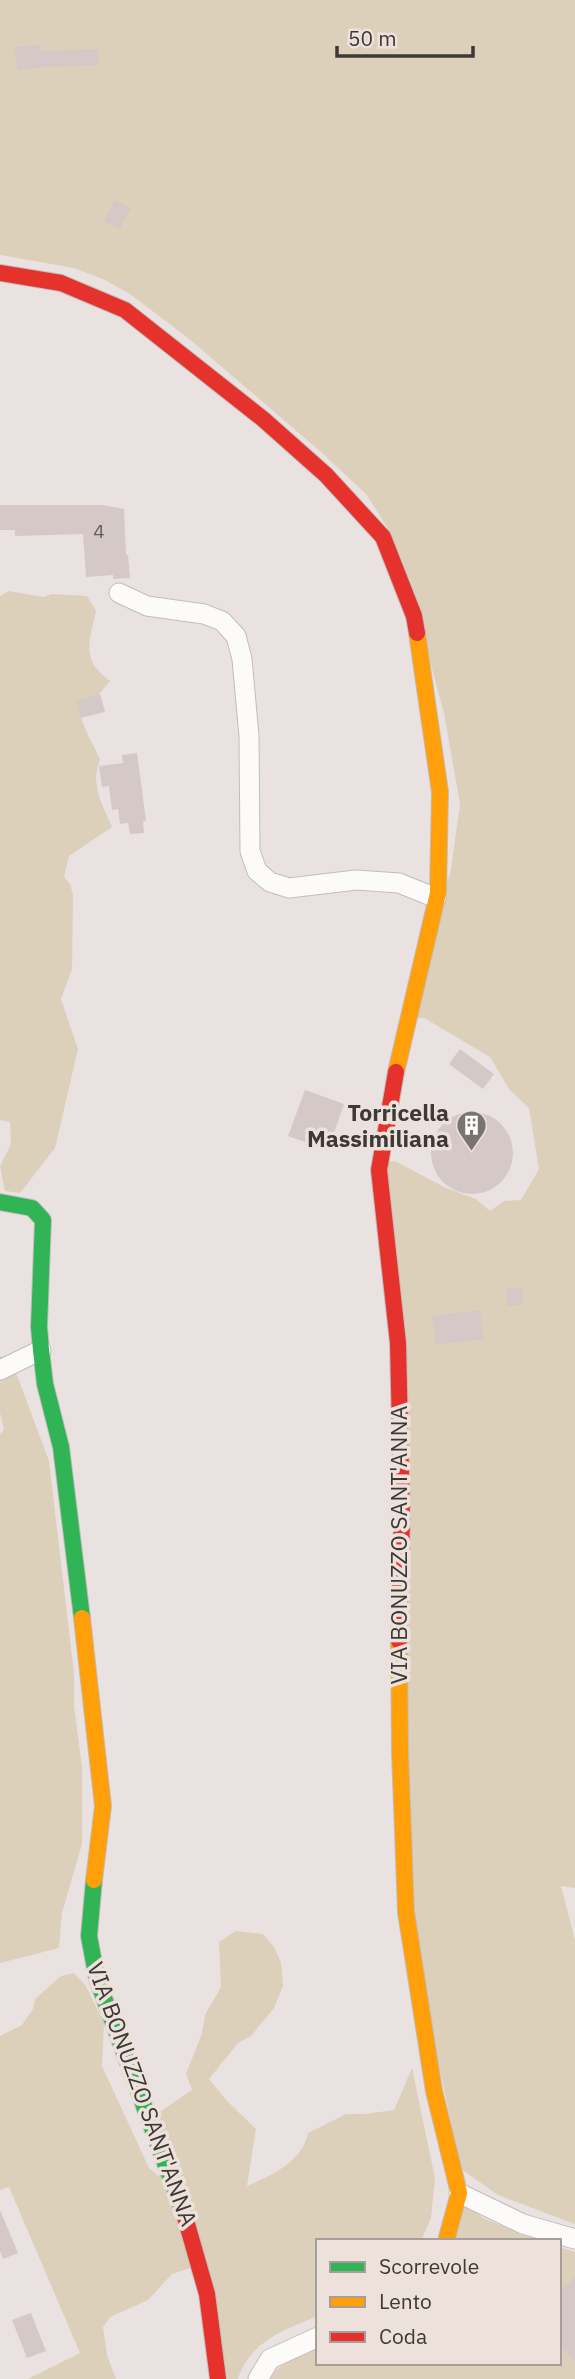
<svg xmlns="http://www.w3.org/2000/svg" width="575" height="2379" viewBox="0 0 575 2379" font-family="'IBM Plex Sans',sans-serif">
<style>
.green{fill:#ddd0bb}
.building{fill:#d5c9c7}
.lines{fill:none;stroke-linecap:round;stroke-linejoin:round}
.street-casing{stroke:#c2bdbb;stroke-width:21}
.fast-casing{stroke:#c2bdbb;stroke-width:18}
.slow-casing{stroke:#c2bdbb;stroke-width:18}
.jam-casing{stroke:#c2bdbb;stroke-width:18}
.street{stroke:#fcfbfa;stroke-width:19}
.fast{stroke:#30b455;stroke-width:16}
.slow{stroke:#ff9f0a;stroke-width:16}
.jam{stroke:#e5322d;stroke-width:16}
.labels{text-anchor:middle;stroke-width:7;stroke-linejoin:round;paint-order:stroke}
.number-label{font-size:19px;fill:#645e5c}
.poi-label{font-size:23px;font-weight:bold;fill:#3d3937;stroke:#ede1dc;text-anchor:end}
.street-label{font-size:23px;fill:#3d3937;stroke:#ede1dc}
</style>
<rect width="100%" height="100%" fill="#e9e2e0"/>
<g class="green">
<path d="M0,0H575V1888L561,1886L575,1940V2224L498,2195L461,2169L414,1948L385,1162L395,1161L446,1188L476,1199L490,1211L504,1201L521,1200L539,1169L529,1108L509,1089L490,1057L424,1018H411L451,869L460,804L444,713L403,562L387,527L366,494L321,452L188,338L130,294L103,279L74,268L0,255Z"/>
<path d="M9,591L43,597L52,594L87,596L96,611C89,643 81,660 110,681L91,704L80,711C82,728 94,744 100,760C90,785 102,804 112,827L69,856L64,877L70,884L73,895L72,969L61,999L78,1049L55,1148L20,1193L5,1191L0,1166L11,1144L10,1122L0,1120V596Z"/>
<path d="M0,1356L12,1362L49,1461L74,1673V1705L82,1767V1844L62,1913L59,1948L0,1963V1434L4,1430L0,1413Z"/>
<path d="M236,1931L263,1934L274,1947L281,1962L283,1986L274,2008L251,2036L238,2043L209,2079L227,2101L256,2129L247,2186C272,2175 302,2162 308,2133L346,2114H365L394,2110L412,2068L435,2178L431,2218L421,2241H318V2316C285,2329 249,2342 238,2379H220L203,2264L172,2274L148,2300L110,2317L103,2327L107,2355L116,2379H28L80,2353L9,2187L0,2190V2036L22,2025L33,2009L35,1999L61,1976L74,1973L86,1986L104,2023L102,2066L149,2168L160,2177L149,2119L192,2090L186,2074L202,2033L205,2015L221,1987L219,1942Z"/>
<path d="M462,2202L485,2219L542,2241H451Z"/>
<path d="M559,2247L575,2252V2379H267L288,2359L318,2346V2363H559Z"/>
</g>
<g class="building">
<path d="M41,45V51L98,49L99,65L43,67L17,71L14,47Z"/>
<path d="M115,200L131,208L120,229L104,221Z"/>
<path d="M0,505H103L124,509L126,555H128L130,578L113,579V575L86,577L83,534L15,536V530H0Z"/>
<path d="M100,694L105,712L81,718L76,701Z"/>
<path d="M137,753L146,821H143L144,833L130,834L128,823L120,824L118,809L112,810L109,786L102,787L99,766L123,763L122,755Z"/>
<path d="M460,1049L494,1074L483,1089L449,1064Z"/>
<path d="M305,1090L344,1104L328,1150L288,1136Z"/>
<circle cx="472" cy="1153" r="41"/>
<path d="M522,1288L523,1305L507,1306L506,1289Z"/>
<path d="M480,1310L484,1339L436,1345L432,1316Z"/>
<path d="M0,2210L18,2253L3,2259L0,2251Z"/>
<path d="M575,2277V2360L559,2346V2293Z"/>
<path d="M31,2313L46,2351L27,2358L12,2320Z"/>
</g>
<g class="lines">
<defs>
<g id="street">
<path d="M119,593L147,606L204,614L222,621L236,636L242,659L249,736L250,851L257,871L270,882L289,888L356,880L399,883L436,898"/>
<path d="M0,1370L41,1350"/>
<path d="M459,2193L523,2224L575,2239"/>
<path d="M258,2379L270,2359L318,2337"/>
</g>
<g id="fast">
<path d="M0,1202L32,1208L43,1220L39,1327L41,1350L45,1384L61,1447L82,1618"/>
<path d="M94,1880L89,1936L97,1979L185,2217"/>
</g>
<g id="slow">
<path d="M396,1072L438,893L440,792L417,633"/>
<path d="M82,1618L103,1806L94,1880"/>
<path d="M399,1641L400,1752L406,1912L434,2091L459,2193L446,2241"/>
</g>
<g id="jam">
<path d="M0,273L61,283L125,310L263,419L326,475L383,537L414,616L417,633"/>
<path d="M396,1072L379,1170L398,1343L402,1518L399,1641"/>
<path d="M185,2217L207,2294L218,2379"/>
</g>
</defs>
<use href="#street" class="street-casing"/>
<use href="#fast" class="fast-casing"/>
<use href="#slow" class="slow-casing"/>
<use href="#jam" class="jam-casing"/>
<use href="#street" class="street"/>
<use href="#fast" class="fast"/>
<use href="#slow" class="slow"/>
<use href="#jam" class="jam"/>
</g>
<defs>
<symbol id="building-pin" viewBox="-11 -11 22 30"><path d="M0 17L-7.5 6A9.5 9.5 0 1 1 7.5 6Z" fill="#797472" stroke="#ede1dc"/><path d="M-4-6H4V6H1V3H-1V6H-4ZM-2.5-4.3h1.7v1.8h-1.7ZM.8-4.3h1.7v1.8H.8ZM-2.5-1h1.7V.8h-1.7ZM.8-1h1.7V.8H.8Z" fill="#fff"/></symbol>
</defs>
<g fill-rule="evenodd">
<use href="#building-pin" x="454" y="1108" width="35" height="47"/>
</g>
<g class="labels">
<g class="number-label">
<text x="99" y="538">4</text>
</g>
<g class="poi-label">
<text x="449" y="1121">Torricella<tspan x="449" dy="26">Massimiliana</tspan></text>
</g>
<g class="street-label">
<text transform="translate(399 1545) rotate(-90)" y="8">VIA BONUZZO SANT'ANNA</text>
<text transform="translate(142 2094) rotate(70)" y="8">VIA BONUZZO SANT'ANNA</text>
</g>
</g>
<rect x="316" y="2239" width="245" height="126" fill="#ede1dc" stroke="#a79e9a" stroke-width="2"/>
<rect x="330" y="2262" width="35" height="10" fill="#30b455" stroke="#a79e9a" stroke-width="2"/>
<text x="379" y="2274" font-size="21" fill="#3d3937">Scorrevole</text>
<rect x="330" y="2297" width="35" height="10" fill="#ff9f0a" stroke="#a79e9a" stroke-width="2"/>
<text x="379" y="2309" font-size="21" fill="#3d3937">Lento</text>
<rect x="330" y="2332" width="35" height="10" fill="#e5322d" stroke="#a79e9a" stroke-width="2"/>
<text x="379" y="2344" font-size="21" fill="#3d3937">Coda</text>
<path d="M337 46v10h136v-10" fill="none" stroke="#3d3937" stroke-width="3.5"/>
<text x="348" y="46" font-size="21" fill="#3d3937" stroke="#ede1dc" stroke-width="5" paint-order="stroke">50 m</text>
</svg>
